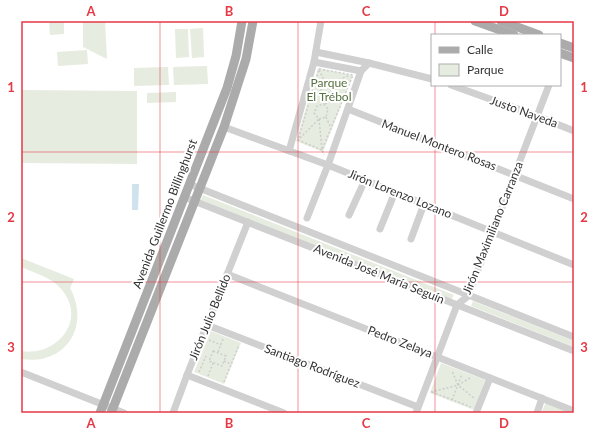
<svg xmlns="http://www.w3.org/2000/svg" width="595" height="434" viewBox="0 0 595 434" font-family="Lato,sans-serif">
<style>
.green{fill:#e6ecdf}
.water{fill:#cfe2ee}
.lines{fill:none;stroke-linecap:round;stroke-linejoin:round}
.path{stroke:#cdcdcd;stroke-width:1.5;stroke-dasharray:2 2;stroke-linecap:butt}
.minor{stroke:#d0d0d0;stroke-width:7}
.major{stroke:#ababab;stroke-width:9}
.grid{fill:none;stroke:#e63946;stroke-width:1;stroke-opacity:0.55}
.labels{text-anchor:middle;stroke-width:4;stroke-linejoin:round;paint-order:stroke}
.park-label{font-size:12px;fill:#56703f;stroke:#fff}
.street-label{font-size:12px;fill:#333;stroke:#fff}
.neatline{fill:none;stroke:#e63946;stroke-width:1.5}
.grid-label{font-size:13px;text-anchor:middle;font-weight:bold;fill:#e63946}
</style>
<rect width="100%" height="100%" fill="#fff"/>
<g class="green">
<path d="M49,21H64V34L50,35Z"/>
<path d="M83,21H105L107,59L83,47Z"/>
<path d="M203,28L204,57L192,58L190,29Z"/>
<path d="M175,29H188L189,57L176,58Z"/>
<path d="M87,50L88,64L58,66L57,52Z"/>
<path d="M207,66L208,84L174,85L173,67Z"/>
<path d="M168,67L169,85L134,86V68Z"/>
<path d="M318,68L353,75L323,152L296,141Z"/>
<path d="M21,90L137,91V164L21,163Z"/>
<path d="M176,92V102L147,103V93Z"/>
<path d="M203,195L454,295L451,300L201,200Z"/>
<path d="M21,258L74,279L70,288C91,327 65,366 21,359V351C54,357 85,324 65,294C55,278 37,274 21,267Z"/>
<path d="M473,301L574,341V347L471,306Z"/>
<path d="M211,331L241,343L224,384L194,372Z"/>
<path d="M441,363L485,380L474,410L430,393Z"/>
<path d="M546,402L572,413H541Z"/>
</g>
<path class="water" d="M132,184H139L138,210H132Z"/>
<g class="lines">
<g class="path">
<path d="M319,69L353,75L322,150L298,140Z"/>
<path d="M319,70L324,80L321,89L324,96"/>
<path d="M328,94L337,88L338,80L348,76"/>
<path d="M328,94L331,101L324,104L322,97Z"/>
<path d="M324,104L328,109L326,117L319,119L314,113L317,106Z"/>
<path d="M326,117L331,128"/>
<path d="M319,119L322,150L324,155"/>
<path d="M300,138L319,119"/>
<path d="M209,340L221,345"/>
<path d="M213,351L226,356L222,366L209,361Z"/>
<path d="M218,352L223,339"/>
<path d="M224,361L231,364"/>
<path d="M199,372L206,356"/>
<path d="M208,376L213,363"/>
<path d="M470,378L458,385L475,399"/>
<path d="M224,382L239,345"/>
<path d="M431,392L458,385L452,371"/>
<path d="M432,392L471,407"/>
<path d="M452,400L462,374"/>
</g>
<g class="minor">
<path d="M316,52L369,63"/>
<path d="M314,62L361,71L369,63L432,79"/>
<path d="M451,85L537,116L574,131"/>
<path d="M348,109L574,199"/>
<path d="M224,127L328,165L574,265"/>
<path d="M289,151L314,62L321,21"/>
<path d="M189,184L574,337"/>
<path d="M184,197L574,351"/>
<path d="M349,215L365,180"/>
<path d="M307,218L328,165L361,71"/>
<path d="M380,229L395,192"/>
<path d="M411,239L424,204"/>
<path d="M227,274L574,411"/>
<path d="M207,325L418,407"/>
<path d="M21,372L124,413"/>
<path d="M187,375L284,413"/>
<path d="M173,413L187,375L248,222"/>
<path d="M416,413L457,305L468,296L549,85"/>
<path d="M476,413L490,378"/>
<path d="M537,413L542,398"/>
</g>
<g class="major">
<path d="M475,21L514,35"/>
<path d="M501,21L539,35"/>
<path d="M560,43L574,48"/>
<path d="M560,53L574,58"/>
<path d="M100,413L227,88L236,56L242,21"/>
<path d="M111,413L224,127L246,59L253,21"/>
</g>
</g>
<path class="grid" d="M160,21V413M298,21V413M435,21V35M435,85V413M21,152H574M21,282H574"/>
<g class="labels">
<g class="park-label">
<text x="329" y="87">Parque<tspan x="329" dy="14">El Trébol</tspan></text>
</g>
<g class="street-label">
<text transform="translate(524 112) rotate(20)" y="4">Justo Naveda</text>
<text transform="translate(439 145) rotate(21)" y="4">Manuel Montero Rosas</text>
<text transform="translate(400 194) rotate(22)" y="4">Jirón Lorenzo Lozano</text>
<text transform="translate(165 214) rotate(-69)" y="4">Avenida Guillermo Billinghurst</text>
<text transform="translate(493 228) rotate(-68)" y="4">Jirón Maximiliano Carranza</text>
<text transform="translate(379 274) rotate(22)" y="4">Avenida José María Seguín</text>
<text transform="translate(210 317) rotate(-68)" y="4">Jirón Julio Bellido</text>
<text transform="translate(400 342) rotate(21)" y="4">Pedro Zelaya</text>
<text transform="translate(312 366) rotate(21)" y="4">Santiago Rodríguez</text>
</g>
</g>
<rect width="595" height="434" fill="none" stroke="#ffffff" stroke-width="44"/>
<rect x="431" y="34" width="130" height="52" fill="#ffffff" stroke="#adadad"/>
<rect x="439" y="47" width="20" height="6" fill="#ababab" stroke="#adadad"/>
<text x="467" y="54" font-size="12" fill="#333333">Calle</text>
<rect x="439" y="64" width="20" height="12" fill="#e6ecdf" stroke="#adadad"/>
<text x="467" y="74" font-size="12" fill="#333333">Parque</text>
<rect x="22" y="22" width="551" height="390" class="neatline"/>
<g class="grid-label">
<text x="91" y="16">A</text>
<text x="229" y="16">B</text>
<text x="366" y="16">C</text>
<text x="504" y="16">D</text>
<text x="11" y="92">1</text>
<text x="584" y="92">1</text>
<text x="11" y="222">2</text>
<text x="584" y="222">2</text>
<text x="11" y="352">3</text>
<text x="584" y="352">3</text>
<text x="91" y="428">A</text>
<text x="229" y="428">B</text>
<text x="366" y="428">C</text>
<text x="504" y="428">D</text>
</g>
</svg>
